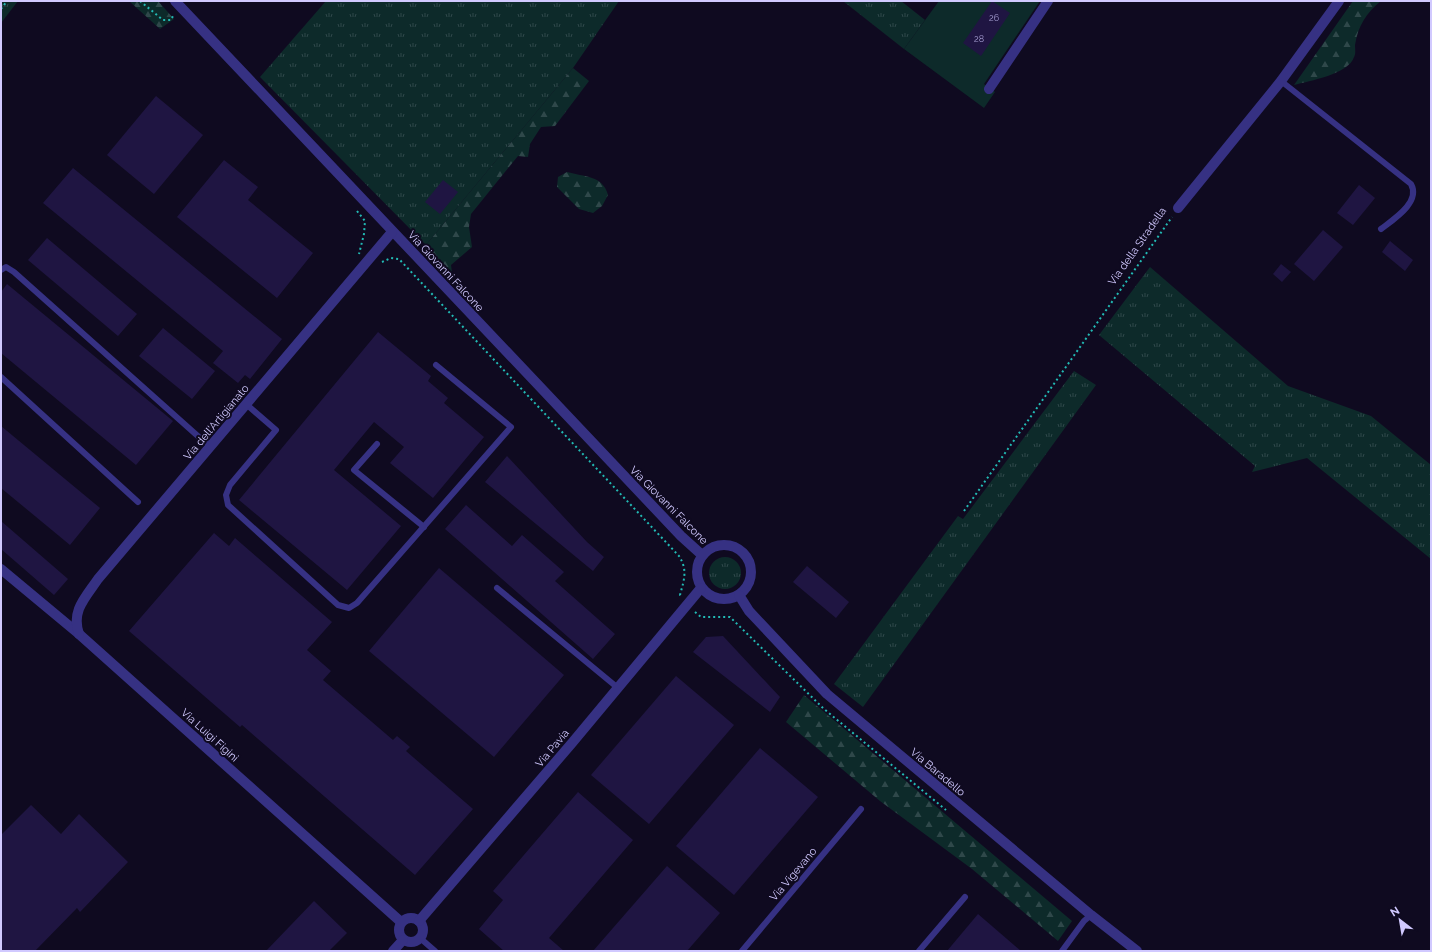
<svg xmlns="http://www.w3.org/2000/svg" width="1432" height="952" viewBox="0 0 1432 952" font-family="Raleway,sans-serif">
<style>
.grass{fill:url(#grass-tufts)}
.forest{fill:url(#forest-firs)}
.green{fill:#0d2a2a}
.building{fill:#1f1542}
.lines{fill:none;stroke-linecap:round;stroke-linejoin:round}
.path{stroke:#22bab4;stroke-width:2;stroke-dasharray:2 3;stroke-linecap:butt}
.service{stroke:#363183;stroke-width:6}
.minor{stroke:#363183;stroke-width:10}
.labels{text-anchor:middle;stroke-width:4;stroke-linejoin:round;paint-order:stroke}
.number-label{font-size:9px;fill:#a49cd0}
.street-label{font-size:11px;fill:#d1c9ff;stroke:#0f0a20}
</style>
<defs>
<pattern id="grass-tufts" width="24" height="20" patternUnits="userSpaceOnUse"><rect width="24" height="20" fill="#0d2a2a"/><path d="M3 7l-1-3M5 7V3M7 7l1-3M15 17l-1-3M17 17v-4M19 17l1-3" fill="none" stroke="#2f484a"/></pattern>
<pattern id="forest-firs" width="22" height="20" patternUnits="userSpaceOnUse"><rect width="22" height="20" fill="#0d2a2a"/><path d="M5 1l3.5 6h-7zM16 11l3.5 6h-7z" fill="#2f484a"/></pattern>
</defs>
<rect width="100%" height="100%" fill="#0f0a20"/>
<g class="grass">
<path d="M1,1H18L1,23Z"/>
<path d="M326,1H619L573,68L426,245L260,77Z"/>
<path d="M843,1H901L925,20L904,49Z"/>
<path d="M1150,267L1288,386L1371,416L1431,465V559L1307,458L1252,472L1255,466L1099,335Z"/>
<path d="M1074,371L1096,385L863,707L834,684L958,516L963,519Z"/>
<circle cx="725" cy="573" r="16"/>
</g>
<g class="forest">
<path d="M129,1H158L174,19L160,29Z"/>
<path d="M1353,1H1381C1366,13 1358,26 1355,45C1355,49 1356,54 1354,57C1349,74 1309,81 1294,85Z"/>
<path d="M573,68L589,81L555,126L541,127L530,144L528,157L518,156L471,214L469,227L472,247L451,265L453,280L426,245Z"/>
<path d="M567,172C584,177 603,175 608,195L602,206L593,213L579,209L557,187L558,177Z"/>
<path d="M804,695L1072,921L1058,941L972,869L880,801L786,722Z"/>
</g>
<path class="green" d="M939,1H1040L984,84L995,92L984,108L904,49Z"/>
<g class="building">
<path d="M992,1L1010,13L981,56L963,43Z"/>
<path d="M156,96L203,135L154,194L107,155Z"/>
<path d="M224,160L258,187L248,200L313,253L277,298L177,217Z"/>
<path d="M73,168L282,339L250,379L245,375L238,383L213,363L223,351L43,203Z"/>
<path d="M443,180L458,192L440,214L425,202Z"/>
<path d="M1359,185L1375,198L1353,225L1337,213Z"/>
<path d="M1323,230L1343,247L1314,281L1294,264Z"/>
<path d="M47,238L137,314L118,336L28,260Z"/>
<path d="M1390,241L1413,260L1405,271L1382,252Z"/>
<path d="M1281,264L1291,272L1282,282L1273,274Z"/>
<path d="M7,284L173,421L136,465L1,353V292Z"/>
<path d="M163,328L215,371L192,399L139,356Z"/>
<path d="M378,332L431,376L428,381L448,398L444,403L484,437L433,498L390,463L404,447L374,422L334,470L401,526L347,590L239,500Z"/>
<path d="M1,426L100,508L70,545L1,488Z"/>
<path d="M507,456L587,542L604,557L593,571L485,482Z"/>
<path d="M466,505L512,546L522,535L564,572L555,581L615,634L593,659L445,529Z"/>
<path d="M1,521L68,579L54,595L1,549Z"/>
<path d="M214,533L229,546L235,538L332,622L307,650L331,671L323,680L393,740L397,736L410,747L406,751L473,809L415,875L242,725L240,727L129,631Z"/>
<path d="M807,566L849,602L836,618L793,582Z"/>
<path d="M439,568L564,675L494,757L369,651Z"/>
<path d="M723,636L780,697L770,712L693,652L706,637Z"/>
<path d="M676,676L734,725L649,824L591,775Z"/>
<path d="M760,748L818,797L734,895L676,846Z"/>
<path d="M578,792L633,840L549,938L564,951H504L479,929L503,900L493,891Z"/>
<path d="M31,805L61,834L79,814L128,862L80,912L77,908L35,951H1V835Z"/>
<path d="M667,866L720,913L687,951H593Z"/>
<path d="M314,901L347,933L329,951H266Z"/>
<path d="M978,914L1021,951H947Z"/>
</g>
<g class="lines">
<g class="path">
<path d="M140,1L163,20H171L173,16"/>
<path d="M1,9L7,1"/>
<path d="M357,211L365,221L364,234L359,254"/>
<path d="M382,262L391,258L399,259L679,556C688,570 684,580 680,595L681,596"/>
<path d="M964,511L1172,217"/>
<path d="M695,612L701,617H730L824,709L946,810"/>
<path d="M377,951H379"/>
</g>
<g class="service">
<path d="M1281,81L1411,184C1421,202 1394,219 1381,229"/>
<path d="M1,270L6,267L14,272L200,438L212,445"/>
<path d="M1,377L138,502"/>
<path d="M246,404L276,430L230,485L226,495L228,505L338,605L349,608L357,603L511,427L436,365"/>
<path d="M377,444L354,470L424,527"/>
<path d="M497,588L618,688"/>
<path d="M420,938L435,951"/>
<path d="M742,951L861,809"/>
<path d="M919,951L965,897"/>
<path d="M1062,951L1084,921L1091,915"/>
</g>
<g class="minor">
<path d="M175,1L681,536L702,555"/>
<path d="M989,89L1048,1"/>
<path d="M1178,208L1281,81L1339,1"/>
<circle cx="724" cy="572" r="27"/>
<path d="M1,569L79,634L401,922"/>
<path d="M739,595L749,611L827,694L1091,915L1137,951"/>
<path d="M79,634C71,611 85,598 98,579L392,232"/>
<circle cx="411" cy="930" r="12"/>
<path d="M419,921L572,743L701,588"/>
<path d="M393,951L403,940"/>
</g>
</g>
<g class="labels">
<g class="number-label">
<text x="994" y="21">26</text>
<text x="979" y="42">28</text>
</g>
<g class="street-label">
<text transform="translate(1137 246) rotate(-55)" y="4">Via della Stradella</text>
<text transform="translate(446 271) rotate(47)" y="4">Via Giovanni Falcone</text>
<text transform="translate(216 422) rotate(-50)" y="4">Via dell'Artigianato</text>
<text transform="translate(669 505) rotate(45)" y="4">Via Giovanni Falcone</text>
<text transform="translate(210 735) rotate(42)" y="4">Via Luigi Figini</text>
<text transform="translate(552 748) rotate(-50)" y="4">Via Pavia</text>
<text transform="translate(938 772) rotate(40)" y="4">Via Baradello</text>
<text transform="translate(793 874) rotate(-50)" y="4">Via Vigevano</text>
</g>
</g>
<rect width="1432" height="952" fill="none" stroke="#d1c9ff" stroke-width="4"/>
<g transform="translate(1400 920) rotate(329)" stroke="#0f0a20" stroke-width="3" paint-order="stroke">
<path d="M0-3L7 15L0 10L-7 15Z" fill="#d1c9ff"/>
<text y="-6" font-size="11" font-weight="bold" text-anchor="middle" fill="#d1c9ff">N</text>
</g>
</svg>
